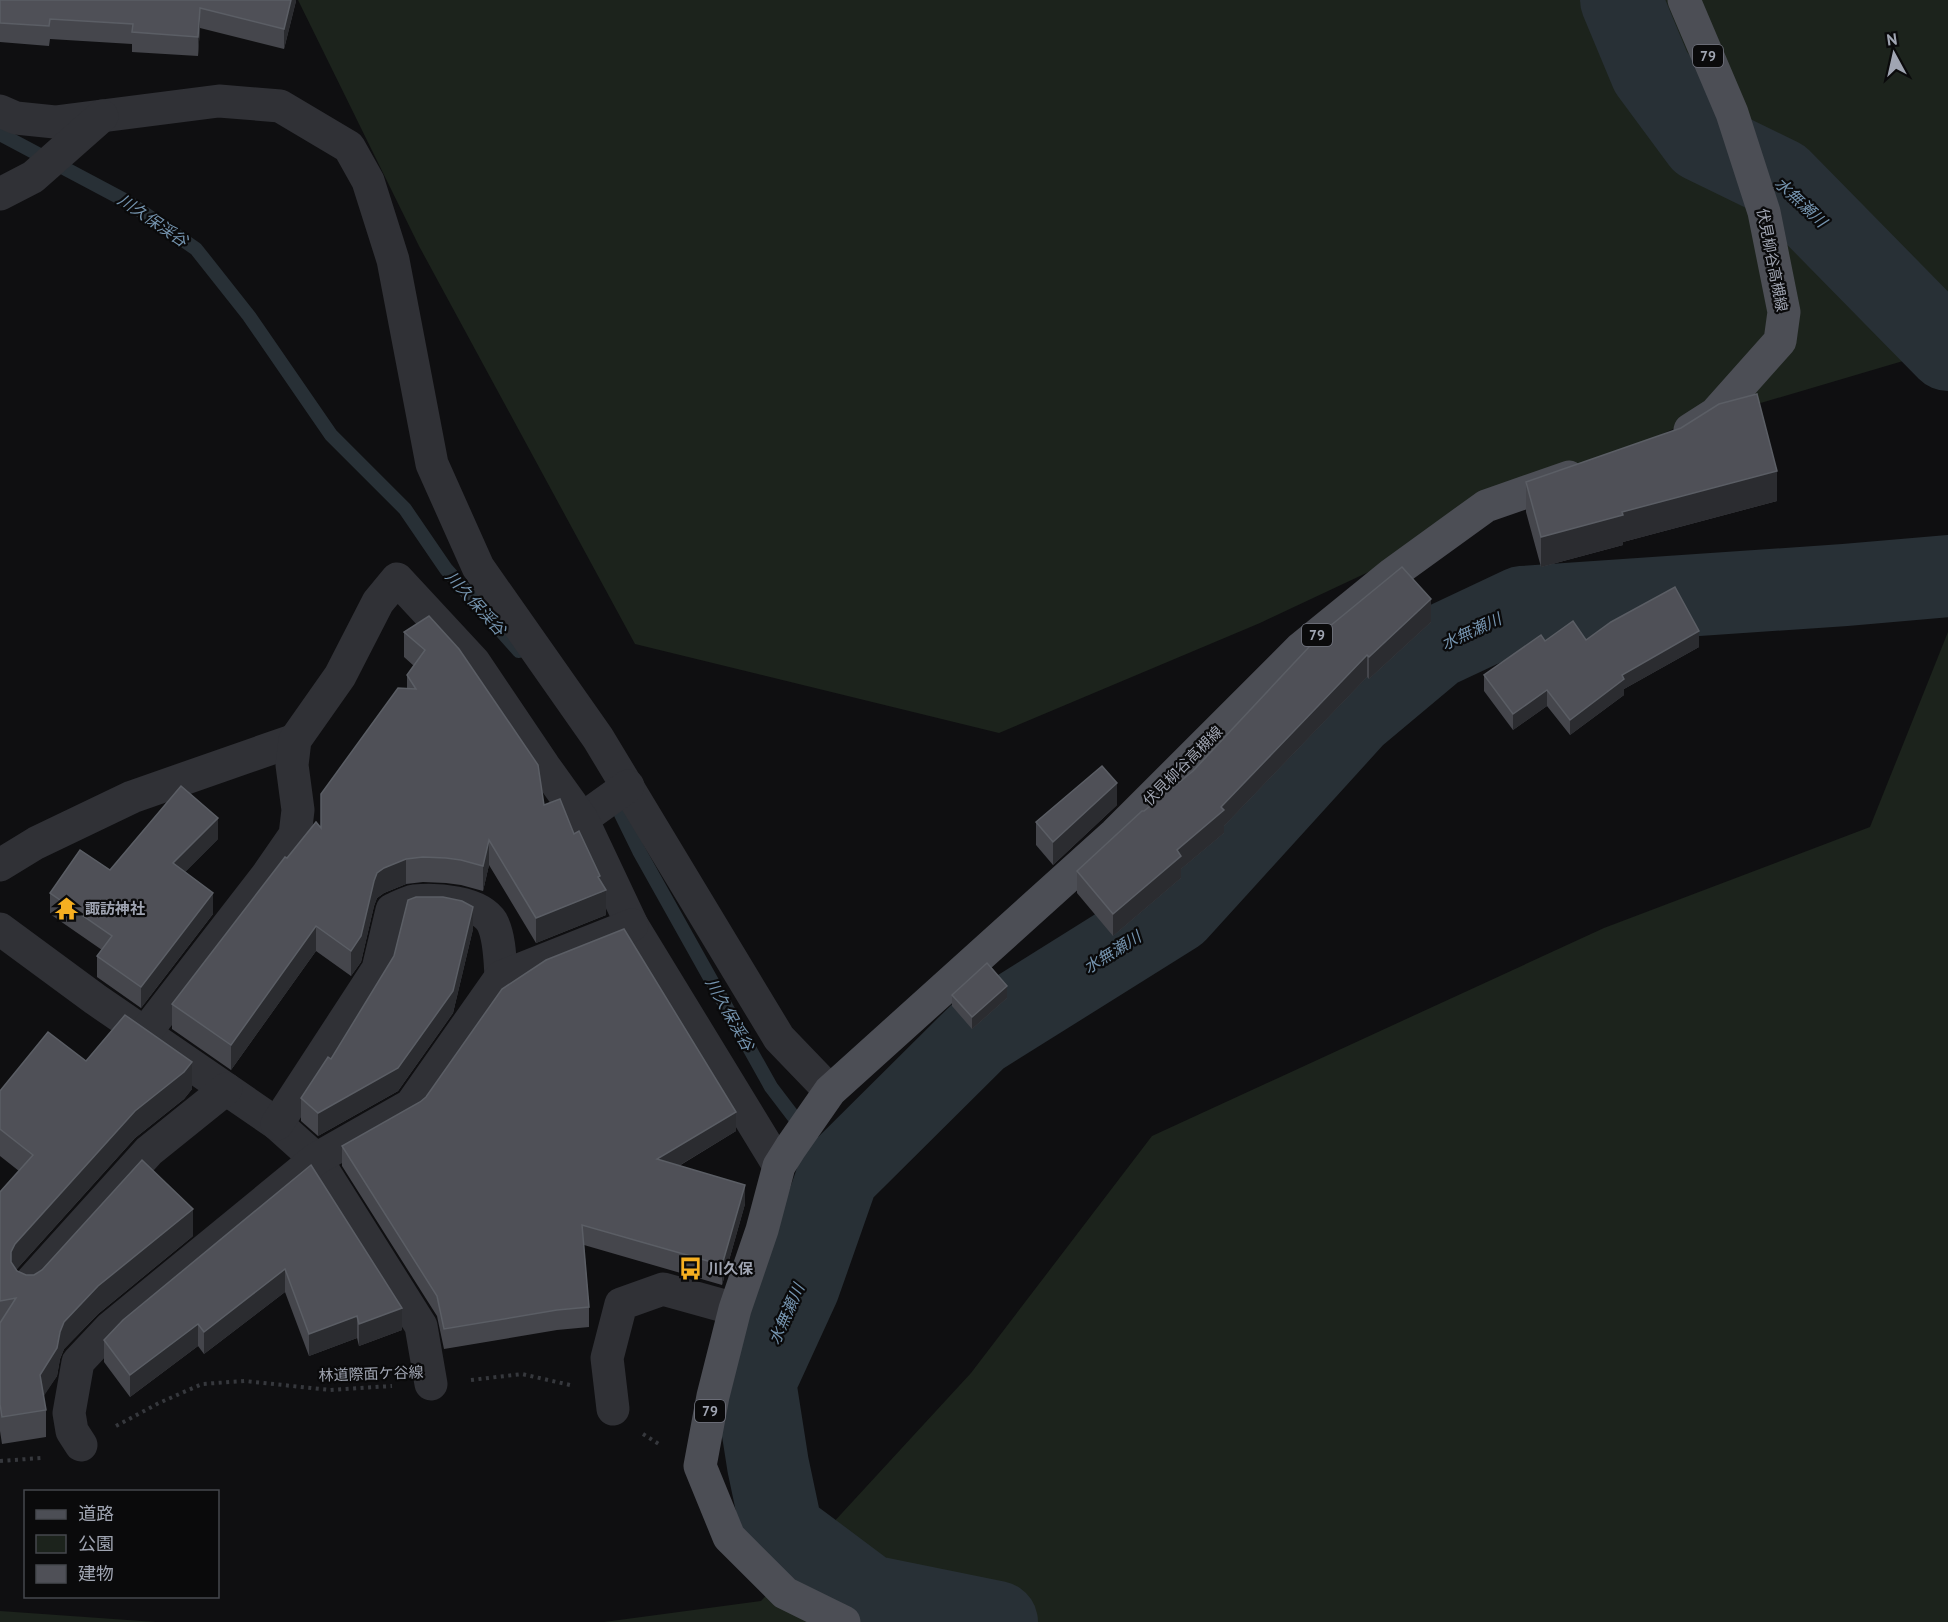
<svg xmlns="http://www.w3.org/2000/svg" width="1948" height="1622" viewBox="0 0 1948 1622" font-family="'PT Sans','Noto Sans JP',sans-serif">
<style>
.green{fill:#1c231c}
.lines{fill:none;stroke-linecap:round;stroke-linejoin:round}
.stream{stroke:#283036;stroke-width:14}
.river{stroke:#283036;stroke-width:82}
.path{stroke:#36383d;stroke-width:4;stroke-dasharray:3 4.5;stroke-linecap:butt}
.minor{stroke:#303136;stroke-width:33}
.primary{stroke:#4c4e55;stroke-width:33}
.wall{fill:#45464c}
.shaded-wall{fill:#2b2c30}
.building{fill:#4f5057;stroke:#5b5e65;stroke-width:1.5}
.labels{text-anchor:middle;stroke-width:4.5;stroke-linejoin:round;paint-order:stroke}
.shield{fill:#0a0a0b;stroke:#737680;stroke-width:1.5}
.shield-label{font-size:14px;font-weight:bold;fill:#a0a5b2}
.street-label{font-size:15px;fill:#a0a5b2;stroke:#0a0a0b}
.poi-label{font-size:15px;font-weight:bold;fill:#a0a5b2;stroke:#0a0a0b;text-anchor:start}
.water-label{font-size:16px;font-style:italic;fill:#7594af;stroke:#0a0a0b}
</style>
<rect width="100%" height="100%" fill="#0f0f11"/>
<g class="green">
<path d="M298,0H1948V376L1903,361L1673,429L1260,623L999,733L635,644L419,246Z"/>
<path d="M1948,632V1622H604L761,1601L971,1373L1152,1136L1604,928L1870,827Z"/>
<path d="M0,1611L156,1622H0Z"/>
</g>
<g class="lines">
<g class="stream">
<path d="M0,134L128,202L196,249L249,316L331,435L405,509L446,569L519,651"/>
<path d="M612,796L639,851L771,1087L838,1175"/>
</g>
<g class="river">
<path d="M1621,0L1651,72L1702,141L1780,179L1948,350"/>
<path d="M997,1622L869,1596L782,1531L768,1465L755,1382L799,1286L838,1175L978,1036L1176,912L1355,715L1435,648L1522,607L1845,585L1948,576"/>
</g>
<g class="path">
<path d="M471,1380L522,1374L570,1385"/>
<path d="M116,1426L159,1403L202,1384L245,1381L330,1390L392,1386"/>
<path d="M643,1434L662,1446"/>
<path d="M0,1461L41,1458"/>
</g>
<g class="minor">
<path d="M0,111L16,118L55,122L219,101L280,106L349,147L368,181L393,260L432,464L478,567L598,738L779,1038L830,1091"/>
<path d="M0,194L33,177L102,116"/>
<path d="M582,819L628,786"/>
<path d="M0,865L36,843L132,797L295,740"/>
<path d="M0,929L95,999L277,1124L316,1159L421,1326L431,1384"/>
<path d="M145,1033L268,874L295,835L298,810L292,765L295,740L340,676L378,602L397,579L474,662L544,766L582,819L632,925L779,1166"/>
<path d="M277,1124L378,969L392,910C399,907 407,902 414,901C436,899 479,901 492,922C500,937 500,961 501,977"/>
<path d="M29,1284L149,1151L226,1089"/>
<path d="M613,1409L607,1358L621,1304L663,1289L735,1309"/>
<path d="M81,1445L72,1431L69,1413L78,1362L110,1328L316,1159L411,1105L501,977L632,925"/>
</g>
<g class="primary">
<path d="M1684,0L1732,113L1764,212L1784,312L1780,341L1715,414L1690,430"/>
<path d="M844,1622L785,1593L729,1537L700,1466L713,1396L735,1309L762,1230L779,1166L791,1147L830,1091L1115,834L1301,648L1392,574L1486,506L1569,477"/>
</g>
</g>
<g class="wall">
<path d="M0,0H296V1L284,49L200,28L198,56L132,52V44L50,39L49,46L0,42Z"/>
<path d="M1526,482L1777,501L1623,542V545L1541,567L1526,512Z"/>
<path d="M1431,599V622L1369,679L1367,677L1224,826V833L1181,869V878L1113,936L1077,893V871L1144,811Z"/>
<path d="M429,616L544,805L574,834L600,880L606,915L536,943L489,865L483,891L461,885L446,883L423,882L406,884L384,893L377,898L374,906L361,962L351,976L316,951L231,1070L172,1029V1004L287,858L321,828L407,688V675L414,666L404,657V632Z"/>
<path d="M1545,641L1699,647L1624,689V695L1570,735L1547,706L1513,730L1484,691V675Z"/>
<path d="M1117,805L1053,865L1036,845V822Z"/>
<path d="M218,839L185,872L213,914L141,1008L97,977V956L102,950L50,914V893L110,870Z"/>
<path d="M473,929L453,1013L398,1091L318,1136L301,1121V1098L331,1059Z"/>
<path d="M952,995L1007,998L972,1029L952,1006Z"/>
<path d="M86,1061L192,1089L184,1099L135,1138L16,1270L26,1275H34L193,1236L98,1314L64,1349L60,1359L57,1376L43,1396L46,1410V1437L2,1444L0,1431V1192L19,1171L0,1156V1091Z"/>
<path d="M736,1131L679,1166L745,1204L722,1285L584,1245L589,1307V1327L557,1330L444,1349L437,1316L342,1166V1146Z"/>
<path d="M311,1165L402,1330L359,1346L357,1338L309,1356L285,1292L204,1354L198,1346L130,1397L104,1362V1340Z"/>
</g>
<g class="shaded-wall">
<path d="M291,0H296V1L284,49V29Z"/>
<path d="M200,8V28L198,56V37Z"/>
<path d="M1777,471V501L1623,542V545L1541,567V537L1622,512Z"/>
<path d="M1431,599V622L1369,679V657Z"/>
<path d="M1699,631V647L1624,689V695L1570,735V720L1622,675Z"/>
<path d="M1367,655V677L1224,826V833L1181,869V878L1113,936V914L1221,807Z"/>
<path d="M1547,690V706L1513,730V714Z"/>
<path d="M1117,783V805L1053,865V842Z"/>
<path d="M218,818V839L173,884V863Z"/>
<path d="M489,840V865L483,891V866Z"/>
<path d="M406,859V884L384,893L377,898L374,906L361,962L351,976V951L374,881L377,873L384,868Z"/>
<path d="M600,876V893L606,890V915L536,943V918Z"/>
<path d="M213,893V914L141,1008V987Z"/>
<path d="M473,907V929L453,1013L398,1091L318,1136V1113Z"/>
<path d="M316,926V951L231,1070V1045Z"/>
<path d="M1007,986V998L972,1029V1017Z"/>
<path d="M192,1062V1089L184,1099L135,1138L15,1271L11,1280V1252L15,1244L135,1111Z"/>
<path d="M736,1112V1131L657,1179V1159Z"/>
<path d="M745,1185V1204L722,1285V1265Z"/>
<path d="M193,1209V1236L98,1314L64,1349L60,1359L57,1376L40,1402V1375L64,1322L98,1286Z"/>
<path d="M285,1269V1292L204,1354V1332Z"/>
<path d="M402,1308V1330L359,1346V1324Z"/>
<path d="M357,1316V1338L309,1356V1334Z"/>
<path d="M198,1324V1346L130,1397V1375Z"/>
</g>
<g class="building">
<path d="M0,0H291L284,29L200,8L198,37L132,32L133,24L50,19L49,26L0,23Z"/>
<path d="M1757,394L1777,471L1622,512L1623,515L1541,537L1526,482L1681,428L1719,404Z"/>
<path d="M1402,567L1431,599L1369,657L1367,655L1221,807L1224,810L1177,850L1181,856L1113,914L1077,871L1142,811H1144L1193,771L1324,631Z"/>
<path d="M1675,587L1699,631L1622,675L1624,679L1570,720L1547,690L1513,714L1484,675L1541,635L1545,641L1573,621L1586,640L1611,622Z"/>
<path d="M429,616L459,649L538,765L544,805L560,799L574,834L579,831L600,876L598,877L606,890L536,918L489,840L483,866L461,860L446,858L423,857L406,859L384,868L377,873L374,881L361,936L351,951L316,926L231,1045L172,1004L285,857L287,858L316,822L321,828V794L398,688L416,689L407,675L425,650L404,632Z"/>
<path d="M1102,766L1117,783L1053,842L1036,822Z"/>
<path d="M181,786L218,818L173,863L213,893L141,987L97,956L112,936L50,893L80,850L110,870Z"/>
<path d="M416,897H443L462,901L473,907L453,991L398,1068L318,1113L301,1098L328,1057L331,1059L394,956L408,900Z"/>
<path d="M624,929L736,1112L657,1159L745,1185L722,1265L582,1225L589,1307L557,1310L444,1329L437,1296L342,1146L420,1102L426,1097L502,989L546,960Z"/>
<path d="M987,963L1007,986L972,1017L952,995Z"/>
<path d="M125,1015L192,1062L184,1072L135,1111L15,1244L11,1252V1262L17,1271L26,1275H34L42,1270L142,1160L193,1209L98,1286L64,1322L60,1332L57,1348L40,1375L46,1410L2,1417L0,1404V1323L16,1298L0,1301V1192L33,1155L0,1129V1091L48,1032L86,1061Z"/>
<path d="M311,1165L402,1308L359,1324L357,1316L309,1334L285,1269L204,1332L198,1324L130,1375L104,1340L123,1320Z"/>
</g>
<defs>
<symbol id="temple-bare" viewBox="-9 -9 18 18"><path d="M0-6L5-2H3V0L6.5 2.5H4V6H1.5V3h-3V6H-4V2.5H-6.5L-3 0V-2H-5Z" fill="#f6af21" stroke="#0a0a0b" stroke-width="2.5" paint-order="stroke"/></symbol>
<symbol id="bus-bare" viewBox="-9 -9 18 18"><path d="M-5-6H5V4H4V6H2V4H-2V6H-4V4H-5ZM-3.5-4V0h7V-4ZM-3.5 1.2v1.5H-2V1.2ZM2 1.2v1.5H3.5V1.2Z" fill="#f6af21" stroke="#0a0a0b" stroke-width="2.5" paint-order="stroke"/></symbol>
</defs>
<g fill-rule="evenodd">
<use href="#temple-bare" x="50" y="892" width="33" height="33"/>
<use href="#bus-bare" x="674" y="1252" width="33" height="33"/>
</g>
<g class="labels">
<g class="shield">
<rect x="1693" y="45" width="30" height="22" rx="4.5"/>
<rect x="1302" y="624" width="30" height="22" rx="4.5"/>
<rect x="695" y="1400" width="30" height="22" rx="4.5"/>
</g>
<g class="shield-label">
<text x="1708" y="61">79</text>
<text x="1317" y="640">79</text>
<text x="710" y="1416">79</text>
</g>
<g class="street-label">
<text transform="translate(1772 260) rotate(79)" y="5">伏見柳谷高槻線</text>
<text transform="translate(1183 766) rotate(-45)" y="5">伏見柳谷高槻線</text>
<text transform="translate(371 1374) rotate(-2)" y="5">林道際面ケ谷線</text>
</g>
<g class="poi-label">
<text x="85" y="914">諏訪神社</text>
<text x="708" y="1274">川久保</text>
</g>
<g class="water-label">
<text transform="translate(1801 202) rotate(43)" y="6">水無瀬川</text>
<text transform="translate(153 220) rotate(34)" y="6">川久保渓谷</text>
<text transform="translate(476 603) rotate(48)" y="6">川久保渓谷</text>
<text transform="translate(1471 631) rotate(-25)" y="6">水無瀬川</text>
<text transform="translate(1112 952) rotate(-32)" y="6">水無瀬川</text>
<text transform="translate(730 1014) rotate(61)" y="6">川久保渓谷</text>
<text transform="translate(786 1314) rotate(-66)" y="6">水無瀬川</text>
</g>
</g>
<rect x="24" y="1490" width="195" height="108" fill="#0a0a0b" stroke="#46484e" stroke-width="1.5"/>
<rect x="36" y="1510" width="30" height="9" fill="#4c4e55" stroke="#46484e" stroke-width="1.5"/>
<text x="78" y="1520" font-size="18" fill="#a0a5b2">道路</text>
<rect x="36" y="1535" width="30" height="18" fill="#1c231c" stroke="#46484e" stroke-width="1.5"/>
<text x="78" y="1550" font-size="18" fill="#a0a5b2">公園</text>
<rect x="36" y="1565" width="30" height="18" fill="#4f5057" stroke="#46484e" stroke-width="1.5"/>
<text x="78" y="1580" font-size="18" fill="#a0a5b2">建物</text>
<g transform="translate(1894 54) rotate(352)" stroke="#0a0a0b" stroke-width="4.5" paint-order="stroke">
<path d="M0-4.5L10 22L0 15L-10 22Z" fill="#a0a5b2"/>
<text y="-9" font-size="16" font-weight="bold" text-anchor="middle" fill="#a0a5b2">N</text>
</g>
</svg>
